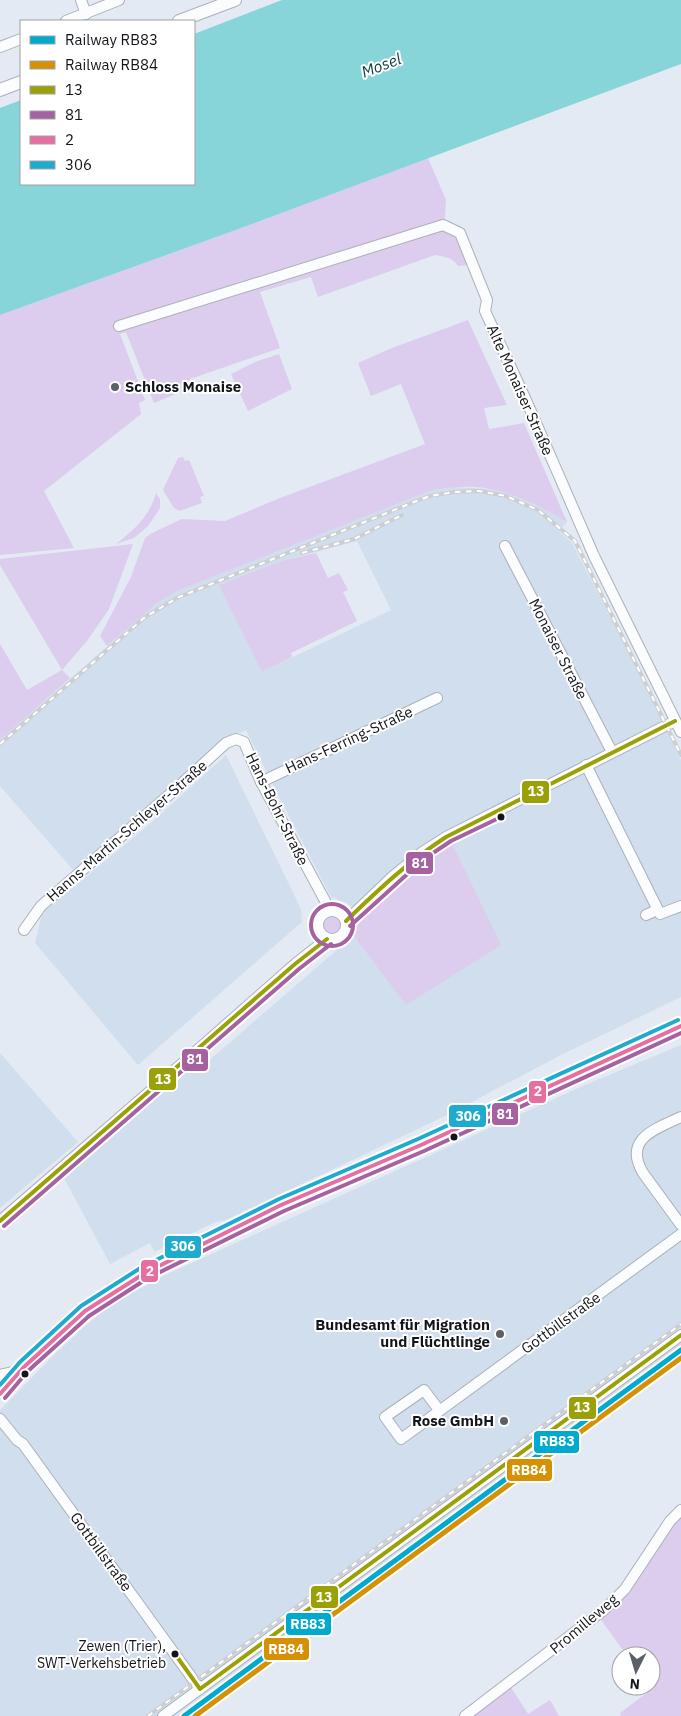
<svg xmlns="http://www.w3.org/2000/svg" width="681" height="1716" viewBox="0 0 681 1716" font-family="'IBM Plex Sans',sans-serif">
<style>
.built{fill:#d1deed;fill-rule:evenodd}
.green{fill:#dcccee}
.water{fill:#87d4d9}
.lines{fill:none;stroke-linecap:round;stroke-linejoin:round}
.minor-casing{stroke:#abb1b8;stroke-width:12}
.major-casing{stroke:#abb1b8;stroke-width:14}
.minor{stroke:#fbfcfd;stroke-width:10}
.major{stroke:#fbfcfd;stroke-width:12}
.rail-casing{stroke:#ccced1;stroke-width:4}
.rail{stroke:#fff;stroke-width:2;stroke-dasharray:5.5;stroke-linecap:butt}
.bus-1-casing{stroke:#fff;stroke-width:8}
.bus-2-casing{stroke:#fff;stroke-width:8}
.bus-3-casing{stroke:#fff;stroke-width:8}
.bus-4-casing{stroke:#fff;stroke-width:8}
.bus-1{stroke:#9aa107;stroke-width:4}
.bus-2{stroke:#a661a1;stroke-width:4}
.bus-3{stroke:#e66ea1;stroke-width:4}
.bus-4{stroke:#1eabcd;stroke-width:4}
.rail-1-casing{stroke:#fff;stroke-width:9}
.rail-2-casing{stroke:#fff;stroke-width:9}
.rail-1{stroke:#00a9ce;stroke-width:5}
.rail-2{stroke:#d59004;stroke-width:5}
.poi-dot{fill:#5b6067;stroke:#fff;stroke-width:2}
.bus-dot{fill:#12161b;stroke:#fff;stroke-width:2}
.labels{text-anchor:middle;stroke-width:4;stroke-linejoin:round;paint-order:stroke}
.bus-label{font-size:14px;fill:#12161b;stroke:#fff;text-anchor:end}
.poi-label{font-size:15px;font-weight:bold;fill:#12161b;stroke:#fff;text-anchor:end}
.street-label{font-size:15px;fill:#12161b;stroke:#fff}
.water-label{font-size:16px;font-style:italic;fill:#0b3e40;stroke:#fff}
.line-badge{stroke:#fff;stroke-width:2}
.badge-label{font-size:14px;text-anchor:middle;font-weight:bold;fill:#fff}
</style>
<rect width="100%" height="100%" fill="#e3eaf4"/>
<g class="built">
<path d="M454,487L491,489L507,492L539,507L567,522L559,531L572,543L619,634L681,760V997L561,1055L447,1115L226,1220L215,1222L155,1252L150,1243L110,1264L64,1178L194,1064L198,1070L353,936L406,1004L426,859L361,915L347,903L331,897L277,793L246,730L225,739L74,871L0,786V740L143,615L157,603L175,592L412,498L427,492ZM357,541L391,610L262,672L285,560Z"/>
<path d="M226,755L301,909L302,922L138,1065L35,943L42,913L151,823Z"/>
<path d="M681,1045V1346L175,1716H0V1410L55,1354L86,1325L111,1305L165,1275L585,1085Z"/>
<path d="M0,1053L78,1142L0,1208Z"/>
</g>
<g class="green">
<path d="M428,158L446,200L444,230L454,234L469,265L458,266C452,257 445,257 435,255L318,297L311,277L260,292L280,348L190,379L193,387L154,403L126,332L120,334L145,400L139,403L141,414L44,491L74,548L0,555V315L233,231Z"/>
<path d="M468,320L507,405L484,408L489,429L524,423L567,522C517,494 486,478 427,492L175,592L157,603L107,646L100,636L131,577L145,538L152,533L182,519L225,521L280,498L425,444L401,384L371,396L358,363L392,348Z"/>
<path d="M279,354L292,389L248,411L231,374L255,362Z"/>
<path d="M183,457L185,461L189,460L204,496L200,497L202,503L179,511L174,508L163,490L178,458Z"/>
<path d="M156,493L160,499V508L148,526L134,538L116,544C135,529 149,517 156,493Z"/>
<path d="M133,544L109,609L87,641L62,670L70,678L0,740V644L27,690L62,670L0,565V559Z"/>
<path d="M316,553L328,578L339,573L348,590L343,592L357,621L291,653L292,657L262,672L219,585L285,560Z"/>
<path d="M451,842L501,945L406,1005L352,934L357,920L361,915L426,859Z"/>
<circle cx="332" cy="925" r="10"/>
<path d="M681,1512V1716H621L620,1713L652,1689L650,1686H651V1656H627L599,1617Z"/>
<path d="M507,1681L528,1714L550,1700L559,1716H460Z"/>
</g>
<path class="water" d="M282,0H681V64L233,231L0,315V108L21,100V184H194V34Z"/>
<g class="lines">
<defs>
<g id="minor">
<path d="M81,0L86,14"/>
<path d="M66,21L119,0"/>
<path d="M0,47L21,39"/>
<path d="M119,326L443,225L460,233L487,300L485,311L526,400L594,556L681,732"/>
<path d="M505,546L612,752"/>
<path d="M586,765L660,914L681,906"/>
<path d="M261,782L437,698"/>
<circle cx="332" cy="925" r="14"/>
<path d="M646,915L657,910"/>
<path d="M346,921L392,877L421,853L446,837L675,721"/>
<path d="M24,930L41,906L177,788L226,743L236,739L244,742L261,782L330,910"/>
<path d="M681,1117C655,1129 623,1139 643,1173L681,1225"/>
<path d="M0,1221L185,1061L295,964L327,939"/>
<path d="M0,1375L17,1371"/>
<path d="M439,1410L424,1390L385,1417L401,1439L681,1234"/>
<path d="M0,1419L17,1440L23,1444L200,1689"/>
<path d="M163,1716L681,1335"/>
<path d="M465,1716L605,1609L625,1589L670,1521L681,1510"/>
</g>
<g id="major">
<path d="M179,21L235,0"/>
<path d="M0,90L21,82"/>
<path d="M0,1386L24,1367L85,1311L145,1273L281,1205L421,1145L681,1026"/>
</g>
</defs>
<use href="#minor" class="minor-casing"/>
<use href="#major" class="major-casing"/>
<use href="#minor" class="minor"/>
<use href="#major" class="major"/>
<defs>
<g id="rail">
<path d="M302,553L354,539L402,515"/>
<path d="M0,744L145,617L179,597L414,502L430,496L454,492L479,491L506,496L538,510L575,541L681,755"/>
<path d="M148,1716L681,1324"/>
</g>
</defs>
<use href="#rail" class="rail-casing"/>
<use href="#rail" class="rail"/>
<defs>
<g id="bus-1">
<path d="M346,921C378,890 409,861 446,837L675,721"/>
<path d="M0,1221L295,964L327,939"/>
<path d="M175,1654L200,1689L681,1335"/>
</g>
<g id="bus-2">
<circle cx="332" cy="925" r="21"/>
<path d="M350,926L424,859L451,841L501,817"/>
<path d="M4,1226L299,969L331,944"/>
<path d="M5,1398L28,1371L89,1316L148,1278L284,1211L424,1151L681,1033"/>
</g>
<path id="bus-3" d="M0,1394L24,1367L85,1311L145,1273L281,1205L421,1145L681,1026"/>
<path id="bus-4" d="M0,1385L20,1362L81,1306L142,1267L279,1199L418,1139L678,1020"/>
</defs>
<use href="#bus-1" class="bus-1-casing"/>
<use href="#bus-2" class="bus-2-casing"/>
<use href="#bus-3" class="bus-3-casing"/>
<use href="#bus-4" class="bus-4-casing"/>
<use href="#bus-1" class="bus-1"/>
<use href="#bus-2" class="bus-2"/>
<use href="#bus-3" class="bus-3"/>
<use href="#bus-4" class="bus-4"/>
<defs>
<path id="rail-1" d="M184,1716L681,1350"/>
<path id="rail-2" d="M195,1716L681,1358"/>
</defs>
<use href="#rail-1" class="rail-1-casing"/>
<use href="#rail-2" class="rail-2-casing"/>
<use href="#rail-1" class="rail-1"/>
<use href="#rail-2" class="rail-2"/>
</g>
<g class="poi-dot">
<circle cx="115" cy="387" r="5"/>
<circle cx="500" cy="1334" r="5"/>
<circle cx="504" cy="1421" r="5"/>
</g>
<g class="bus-dot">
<circle cx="501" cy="817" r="4.5"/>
<circle cx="454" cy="1137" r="4.5"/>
<circle cx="25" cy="1374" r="4.5"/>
<circle cx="175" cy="1654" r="4.5"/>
</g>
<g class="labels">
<g class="bus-label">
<text x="166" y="1651">Zewen (Trier),<tspan x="166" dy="17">SWT-Verkehsbetrieb</tspan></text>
</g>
<g class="poi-label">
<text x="125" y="392" text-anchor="start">Schloss Monaise</text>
<text x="490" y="1330">Bundesamt für Migration<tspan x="490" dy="17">und Flüchtlinge</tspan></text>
<text x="494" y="1426">Rose GmbH</text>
</g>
<g class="street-label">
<text transform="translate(520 390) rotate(66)" y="5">Alte Monaiser Straße</text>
<text transform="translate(558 649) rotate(63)" y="5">Monaiser Straße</text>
<text transform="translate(349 740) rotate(-25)" y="5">Hans-Ferring-Straße</text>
<text transform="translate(277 809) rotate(64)" y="5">Hans-Bohr-Straße</text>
<text transform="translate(127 831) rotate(-41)" y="5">Hanns-Martin-Schleyer-Straße</text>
<text transform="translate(561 1323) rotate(-36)" y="5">Gottbillstraße</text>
<text transform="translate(101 1552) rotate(54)" y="5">Gottbillstraße</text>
<text transform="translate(584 1624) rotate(-40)" y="5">Promilleweg</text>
</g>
<g class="water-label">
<text transform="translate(381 65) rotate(-21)" y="6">Mosel</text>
</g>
</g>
<g class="line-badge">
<rect x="521" y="780" width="29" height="24" rx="5" fill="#9aa107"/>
<rect x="405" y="851" width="29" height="24" rx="5" fill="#a661a1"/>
<rect x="181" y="1048" width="28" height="24" rx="5" fill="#a661a1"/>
<rect x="148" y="1067" width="29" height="24" rx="5" fill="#9aa107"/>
<rect x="528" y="1080" width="19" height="24" rx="5" fill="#e66ea1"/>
<rect x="491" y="1102" width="28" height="24" rx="5" fill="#a661a1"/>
<rect x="448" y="1104" width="39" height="24" rx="5" fill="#1eabcd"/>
<rect x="164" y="1235" width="38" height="24" rx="5" fill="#1eabcd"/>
<rect x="140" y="1259" width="19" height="24" rx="5" fill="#e66ea1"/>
<rect x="568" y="1396" width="29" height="24" rx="5" fill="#9aa107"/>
<rect x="533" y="1430" width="47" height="24" rx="5" fill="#00a9ce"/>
<rect x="506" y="1458" width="47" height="24" rx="5" fill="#d59004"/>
<rect x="310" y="1585" width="29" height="24" rx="5" fill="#9aa107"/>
<rect x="285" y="1612" width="47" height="24" rx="5" fill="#00a9ce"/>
<rect x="263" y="1637" width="47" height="24" rx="5" fill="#d59004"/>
</g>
<g class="badge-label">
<text x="536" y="796">13</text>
<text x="420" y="868">81</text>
<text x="195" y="1064">81</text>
<text x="163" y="1084">13</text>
<text x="538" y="1096">2</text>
<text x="505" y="1119">81</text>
<text x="468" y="1121">306</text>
<text x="183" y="1251">306</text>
<text x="150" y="1276">2</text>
<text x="582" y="1412">13</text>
<text x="557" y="1446">RB83</text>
<text x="529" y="1475">RB84</text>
<text x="324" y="1602">13</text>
<text x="308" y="1629">RB83</text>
<text x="286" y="1654">RB84</text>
</g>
<rect x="20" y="20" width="175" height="165" fill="#ffffff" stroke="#a0a2a4"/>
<rect x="30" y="36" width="25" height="8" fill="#00a9ce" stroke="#a0a2a4"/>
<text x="65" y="45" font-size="15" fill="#12161b">Railway RB83</text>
<rect x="30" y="61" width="25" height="8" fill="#d59004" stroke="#a0a2a4"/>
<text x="65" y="70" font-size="15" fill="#12161b">Railway RB84</text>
<rect x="30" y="86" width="25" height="8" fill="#9aa107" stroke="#a0a2a4"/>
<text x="65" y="95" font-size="15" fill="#12161b">13</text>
<rect x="30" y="111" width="25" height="8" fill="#a661a1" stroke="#a0a2a4"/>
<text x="65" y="120" font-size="15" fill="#12161b">81</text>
<rect x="30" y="136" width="25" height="8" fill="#e66ea1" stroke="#a0a2a4"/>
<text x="65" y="145" font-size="15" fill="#12161b">2</text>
<rect x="30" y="161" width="25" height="8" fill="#1eabcd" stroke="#a0a2a4"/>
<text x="65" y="170" font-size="15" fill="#12161b">306</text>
<g transform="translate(636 1671) rotate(185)"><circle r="24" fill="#ffffff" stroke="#a0a2a4"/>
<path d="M0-4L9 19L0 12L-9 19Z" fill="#5b6067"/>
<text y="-8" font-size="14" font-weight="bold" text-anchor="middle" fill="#12161b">N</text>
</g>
</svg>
